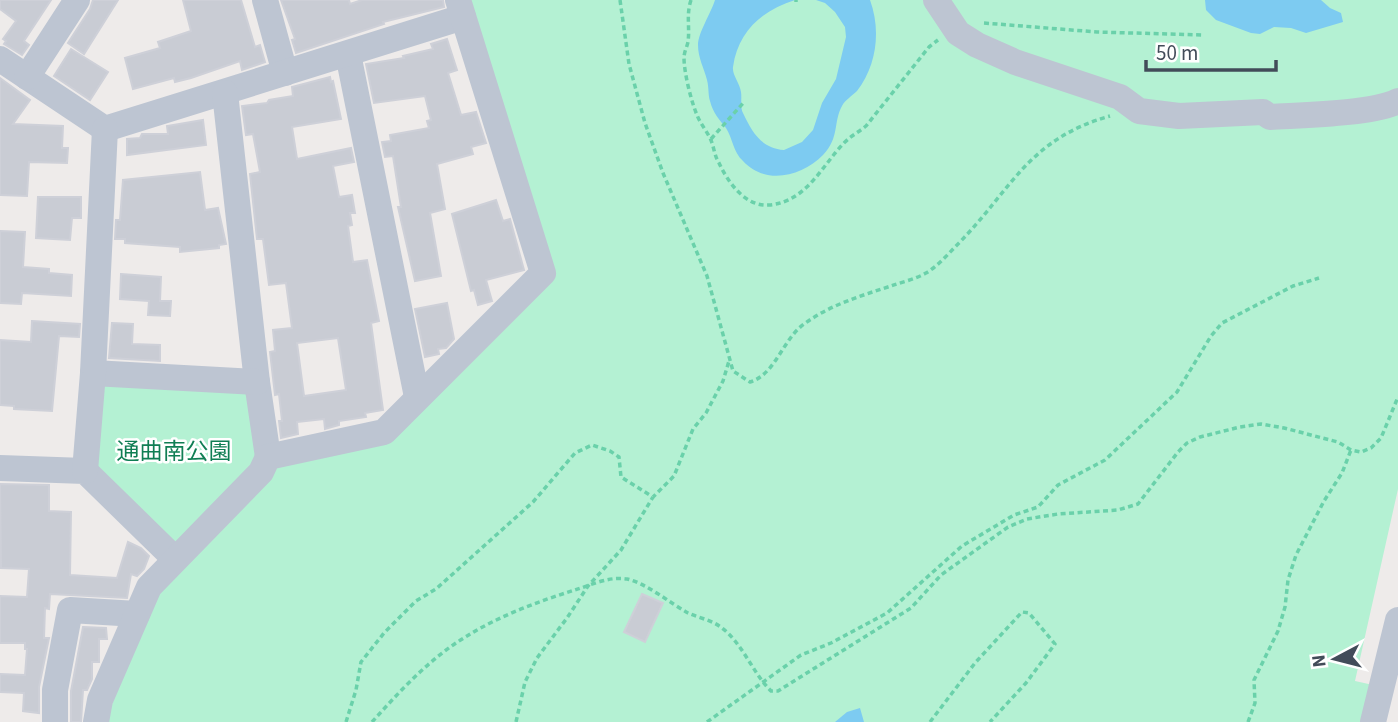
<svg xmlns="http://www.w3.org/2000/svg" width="1398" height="722" viewBox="0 0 1398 722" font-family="'Source Sans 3','Noto Sans JP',sans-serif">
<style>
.green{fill:#b4f1d3}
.water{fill:#7dcbf1}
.building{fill:#c9ccd4;stroke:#ced0d8;stroke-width:2;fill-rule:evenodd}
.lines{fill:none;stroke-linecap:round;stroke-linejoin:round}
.path{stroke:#6ad1aa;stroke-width:3.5;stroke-dasharray:5 3.5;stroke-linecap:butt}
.minor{stroke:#bdc5d2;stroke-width:26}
.labels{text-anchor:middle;stroke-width:5;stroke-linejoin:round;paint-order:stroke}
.park-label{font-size:23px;fill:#107e54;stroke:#fff}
</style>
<rect width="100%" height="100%" fill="#eeebea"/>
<g class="green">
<path d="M467,0H1398V489L1355,681L1373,685L1365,722H105L157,590L279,464L388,438L552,275Z"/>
<path d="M98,383L252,392L258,459L180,544H169L97,474Z"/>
</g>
<g class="water">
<path d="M715,0H795C763,10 738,31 733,67C732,75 740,83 741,92C742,98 740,108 743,113C752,132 761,148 784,150L802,142L813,130L822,103L836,79L846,37L845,27L835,12L825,3L816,0H870C881,30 877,65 857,91C852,96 845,100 842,106C833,122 840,137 823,155C802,176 766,186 743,161C733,152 733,139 726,128C719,119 713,113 710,101C708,95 709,87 707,80C704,68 698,58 698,45C698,33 711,13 715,0Z"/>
<path d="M1205,0H1321L1330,8L1341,13L1343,22L1306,33L1291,28L1274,27L1260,34L1251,33L1216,20L1206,10Z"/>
<path d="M860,708L864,722H835L847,712Z"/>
</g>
<g class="building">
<path d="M0,0H51L24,41L29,45L22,55L4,44L6,41L3,39L16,21L0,9Z"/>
<path d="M93,0H118L84,54L68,43L90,9Z"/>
<path d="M183,0H241L255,47L260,45L265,62L242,70L240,61L191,78L175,82L174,78L133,89L125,58L160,48L158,42L191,31Z"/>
<path d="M281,0H349L350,4L362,0H443L444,7L383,22L384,24L296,53L292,40L295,39Z"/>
<path d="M447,39L457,70L448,73L461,115L476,112L486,143L471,147L473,154L437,164L445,209L430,213L441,276L415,281L398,207H401L393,156L385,157L382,142L391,141L390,135L429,128L427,121L431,120L425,96L374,103L366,64L404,58L403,56L433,49L431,44Z"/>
<path d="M71,49L108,72L90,100L54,76Z"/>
<path d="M330,77L331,82L333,81L341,119L292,127L297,159L351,148L354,162L333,166L339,197L352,195L355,213H350L352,225L348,226L353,262L367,260L379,321L371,323L383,410L365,413L366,417L339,421V425L325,429L324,419L297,422L298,434L281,438L279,421H282L279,394L275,395L270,352L275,351L273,330L292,328L286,283L269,285L263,239H257L250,174L260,172L253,134L246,135L242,106L267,103L269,100L293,96L292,87ZM338,338L346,390L304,396L297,343Z"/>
<path d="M0,78L30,100L13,124L63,126L62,148H68L67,163L29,162L27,196L0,195Z"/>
<path d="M203,120L206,145L127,155V139L140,138L142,134H168L167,126Z"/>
<path d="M200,172L205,210L218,208L226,244L219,245V248L180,252V247L125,243V239H115L116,220H120L123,180Z"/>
<path d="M38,197H81V218H72L70,240L36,238Z"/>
<path d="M496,200L503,221L510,219L524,270L486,280L492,301L478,305L474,290L471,291L452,214Z"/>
<path d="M0,231L25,232L23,267L49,269V273L72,275L71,296L22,293L21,304L0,303Z"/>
<path d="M121,274L161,277L160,301H171L170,316L148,315L149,301L120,299Z"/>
<path d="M447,303L454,339L446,348L438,349L439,354L425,357L415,309Z"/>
<path d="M32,321L80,324L79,337L59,336L52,411L14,409V406L0,405V340L31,342Z"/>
<path d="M112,323L133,324L132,344L160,345V361L109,358Z"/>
<path d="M0,484L49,485V511L71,512L70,575L117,578L128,542L141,548L149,556L144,569L137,576L131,574L127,598L50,594L49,609L45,608L44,638H49L39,687V713L23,711L24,693L0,692V674L25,675L27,649H25V643H0V596L27,597L29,569L1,568Z"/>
<path d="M642,594L663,603L645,642L624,632Z"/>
<path d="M83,627L106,628L107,639H99V662H92V679L87,690H83L81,722H71V691Z"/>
</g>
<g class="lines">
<g class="path">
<path d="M620,0L629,64L645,123L663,173L707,276L733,371L750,382C776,374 782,340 804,324C830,305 860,296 891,286C902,282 916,279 926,273C938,266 948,254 958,244C1012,189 1028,139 1110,116"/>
<path d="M691,0C686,15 690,27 688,42C687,47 684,52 684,58C684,72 691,101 697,115C700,123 706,130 710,138C714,146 714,155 719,163C728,182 745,207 769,205C807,202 822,165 845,142C852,135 859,132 866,126L929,47L938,40"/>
<path d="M796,0V2"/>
<path d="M984,23L1097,32L1203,35"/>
<path d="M711,139L745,101"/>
<path d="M346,722L356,690L361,662L384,633L416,601L436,589L533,502L575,453L592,445L610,451L619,457L621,477L653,497L674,476L693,429L706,413L723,381L729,361"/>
<path d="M372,722C400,691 430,658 467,636C499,616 539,601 575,590C591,585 609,576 627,579C646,583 670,603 688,613C699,618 712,620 722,628C743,644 752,672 771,691H778L911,608L941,575L1008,527L1027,519L1058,514L1118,510L1138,504L1178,452L1187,443L1200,437L1240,427L1261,424L1284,428L1338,442L1351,450L1361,452L1371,448L1381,438L1398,397"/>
<path d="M516,722L525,682L537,658L567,618L588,586L621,550L653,497"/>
<path d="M707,722L801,655L831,643L887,613L962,546L1014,515L1038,507L1058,485L1105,460L1177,392L1211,336L1222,323L1293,286L1319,278"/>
<path d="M930,722L975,663L1022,612L1029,613L1055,644L1026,683L990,722"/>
<path d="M1248,722L1255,703L1254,680L1278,631L1285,607L1288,580L1296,555L1324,501L1342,473L1351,450"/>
</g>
<g class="minor">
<path d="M265,0L285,73"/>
<path d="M936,0L958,33L977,45L1015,62L1120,97L1139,111L1179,116L1263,112L1270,117C1300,115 1373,114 1398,101"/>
<path d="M348,54L417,397"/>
<path d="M0,59L105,129L463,17"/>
<path d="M27,77L77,0"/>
<path d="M225,93L257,382L268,457"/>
<path d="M93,373L257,382"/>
<path d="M0,468L85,471L175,559"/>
<path d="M85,471L93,373L105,129"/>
<path d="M55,722V690L70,610L137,614"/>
<path d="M96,722L100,700L149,587L261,472L268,457L384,432L543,273L458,0"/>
<path d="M1373,722L1398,620"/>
</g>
</g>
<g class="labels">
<g class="park-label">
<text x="174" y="459">通曲南公園</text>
</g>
</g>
<g transform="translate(1335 659) rotate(263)" stroke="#ffffff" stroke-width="5" paint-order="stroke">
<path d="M0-5L12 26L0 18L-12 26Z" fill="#424c59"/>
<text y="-10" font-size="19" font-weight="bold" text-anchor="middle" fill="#424c59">N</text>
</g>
<path d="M1146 60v10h130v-10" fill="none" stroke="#424c59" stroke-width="3.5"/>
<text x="1156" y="60" font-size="21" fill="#424c59" stroke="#ffffff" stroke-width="5" paint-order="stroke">50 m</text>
</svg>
